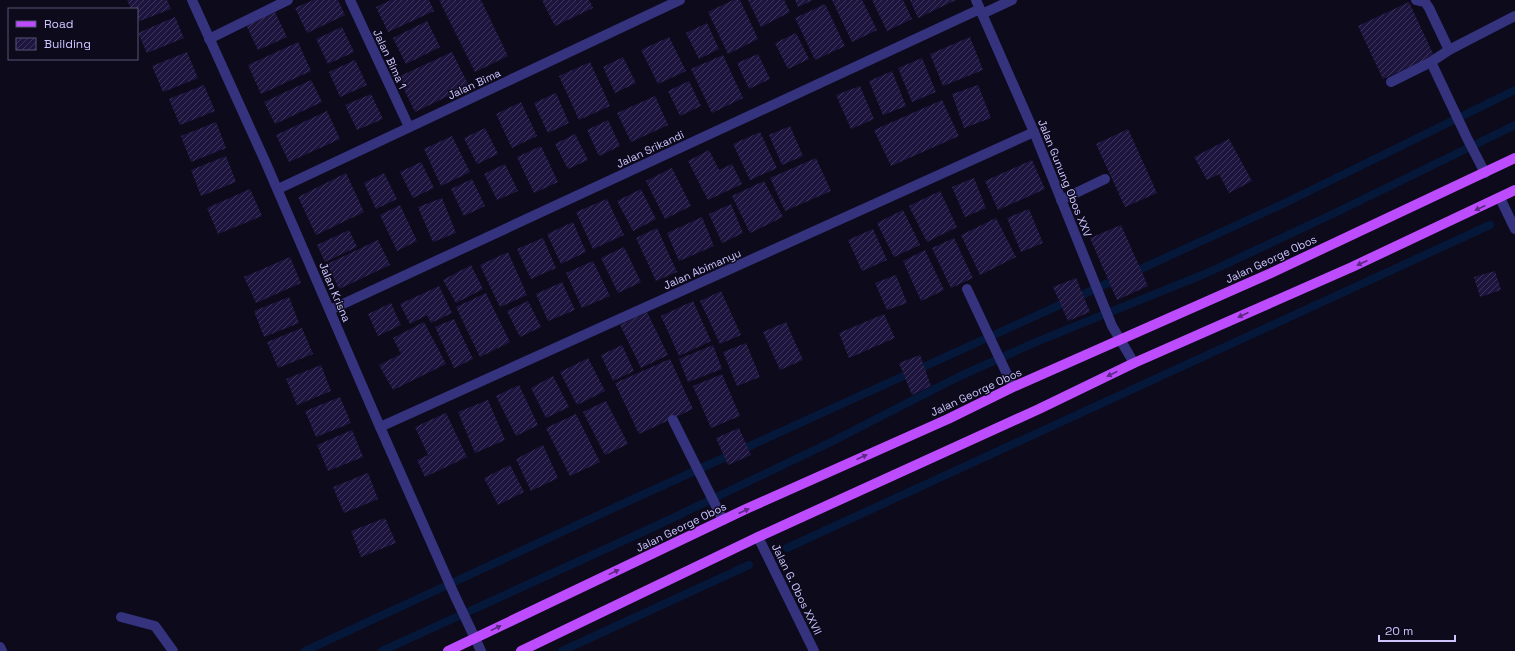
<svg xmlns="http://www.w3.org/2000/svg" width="1515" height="651" viewBox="0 0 1515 651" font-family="'Space Grotesk',sans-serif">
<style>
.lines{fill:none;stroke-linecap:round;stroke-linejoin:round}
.stream{stroke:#061839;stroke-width:8}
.building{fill:url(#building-hatch)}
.service{stroke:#35327e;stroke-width:10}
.minor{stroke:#35327e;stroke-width:10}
.primary{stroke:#be4cff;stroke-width:10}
.oneway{fill:#5d2882}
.labels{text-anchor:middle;stroke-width:3;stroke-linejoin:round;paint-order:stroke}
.street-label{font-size:11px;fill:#ccc5ff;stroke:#0d0a1c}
</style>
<defs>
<pattern id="building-hatch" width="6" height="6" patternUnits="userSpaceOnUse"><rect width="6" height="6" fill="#1e153e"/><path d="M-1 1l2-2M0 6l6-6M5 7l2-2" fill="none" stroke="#3e365b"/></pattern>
</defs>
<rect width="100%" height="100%" fill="#0d0a1c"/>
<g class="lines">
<g class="stream">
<path d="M1132,273L1287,202L1515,90"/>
<path d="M787,548L1490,225"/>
<path d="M305,651L631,500L1119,278"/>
<path d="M382,651L658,525L829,443L958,377L1036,342L1207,273L1337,212L1515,125"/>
<path d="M562,651L749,565"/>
</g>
</g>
<g class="building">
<path d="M127,0H167L171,9L137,22V9H131Z"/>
<path d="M313,0H338L345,15L307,33L295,8Z"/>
<path d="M391,0H429L434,11L388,32L376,7Z"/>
<path d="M439,0H481L508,56L475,72Z"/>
<path d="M542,0H589L593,8L555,26Z"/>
<path d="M733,0H740L758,39L728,54L708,12Z"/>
<path d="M748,0H784L790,12L761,27Z"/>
<path d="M795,0H813L798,7Z"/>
<path d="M832,0H862L877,30L852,42Z"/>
<path d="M872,0H903L912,19L887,31Z"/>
<path d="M910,0H956L918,18Z"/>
<path d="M1409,2L1434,56L1383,79L1358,26Z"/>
<path d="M825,4L845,46L815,60L795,18Z"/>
<path d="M275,12L287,37L258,50L246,25Z"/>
<path d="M175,17L184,38L147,53L138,33Z"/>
<path d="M427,21L440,47L406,64L393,38Z"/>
<path d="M707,23L719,49L699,59L686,33Z"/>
<path d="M342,27L354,52L328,64L316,39Z"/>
<path d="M796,33L809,59L788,69L775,43Z"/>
<path d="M669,37L686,71L658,84L641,50Z"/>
<path d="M970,37L983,70L943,86L930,54Z"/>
<path d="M298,42L311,71L261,94L248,65Z"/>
<path d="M187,52L198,78L163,92L152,66Z"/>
<path d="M452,52L469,86L415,112L398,77Z"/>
<path d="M758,54L770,79L749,89L737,63Z"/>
<path d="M723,55L743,98L712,113L691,69Z"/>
<path d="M623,57L636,83L615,93L603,67Z"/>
<path d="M922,58L936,92L912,102L898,68Z"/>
<path d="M355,60L367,85L340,97L329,72Z"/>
<path d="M590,62L610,106L579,120L559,76Z"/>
<path d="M892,71L906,106L883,115L869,81Z"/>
<path d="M311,80L322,102L275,124L264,102Z"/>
<path d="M689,81L701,106L680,116L668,91Z"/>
<path d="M204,85L215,111L180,125L169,99Z"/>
<path d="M978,85L991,118L964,128L952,94Z"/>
<path d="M860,86L874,119L851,129L836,95Z"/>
<path d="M556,93L569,123L548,133L534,103Z"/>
<path d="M371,94L383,119L357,130L345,105Z"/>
<path d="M655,96L668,125L631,142L617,113Z"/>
<path d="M942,100L959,136L891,166L874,130Z"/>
<path d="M521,102L537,136L512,148L496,114Z"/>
<path d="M327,111L340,139L289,162L276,135Z"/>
<path d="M608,120L620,146L599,156L587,130Z"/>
<path d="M216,122L226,148L191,162L181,136Z"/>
<path d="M790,126L803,156L782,165L769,135Z"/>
<path d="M485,128L498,154L477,164L464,138Z"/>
<path d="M1128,129L1157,193L1125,207L1096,144Z"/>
<path d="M760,132L777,168L750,180L733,144Z"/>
<path d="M575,134L588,160L568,169L555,144Z"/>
<path d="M452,136L470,172L441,186L424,149Z"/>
<path d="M1229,139L1252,181L1229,193L1219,174L1207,180L1194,157Z"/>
<path d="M541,146L558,182L534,193L517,157Z"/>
<path d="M709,150L719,170L732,164L742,184L708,200L688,161Z"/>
<path d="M226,156L236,182L201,196L191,170Z"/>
<path d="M816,158L831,191L785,211L770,178Z"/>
<path d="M1032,160L1045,189L998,210L985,181Z"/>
<path d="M421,162L434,188L413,198L400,172Z"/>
<path d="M505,164L518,191L497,200L484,174Z"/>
<path d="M672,168L691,206L665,219L646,181Z"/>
<path d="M346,173L364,212L316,235L298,197Z"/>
<path d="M384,173L397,199L376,209L364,183Z"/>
<path d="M974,178L986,208L965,217L952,187Z"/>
<path d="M472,179L485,206L464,216L451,189Z"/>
<path d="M764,181L783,217L750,233L732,196Z"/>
<path d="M250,189L262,216L218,234L207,208Z"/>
<path d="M641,189L656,219L633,231L617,201Z"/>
<path d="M940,191L957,227L927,242L909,206Z"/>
<path d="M442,198L456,233L433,242L418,207Z"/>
<path d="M607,199L624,235L593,249L576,212Z"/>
<path d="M731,204L743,233L722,243L709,214Z"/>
<path d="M400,205L417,241L397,251L380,215Z"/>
<path d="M1029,209L1043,243L1021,252L1007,218Z"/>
<path d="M903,210L920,245L894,257L877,223Z"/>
<path d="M702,217L714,246L679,261L667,233Z"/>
<path d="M996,218L1016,257L980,275L961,235Z"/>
<path d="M573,222L586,252L561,264L547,234Z"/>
<path d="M1121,225L1148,286L1117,300L1090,238Z"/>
<path d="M657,228L677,272L656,281L636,238Z"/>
<path d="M873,229L887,260L862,271L848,240Z"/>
<path d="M349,230L357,247L325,262L317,245Z"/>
<path d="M543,238L556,268L531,279L517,249Z"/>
<path d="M954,238L973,278L951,288L932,248Z"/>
<path d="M378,240L390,265L339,289L327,264Z"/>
<path d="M624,247L641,282L618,293L601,258Z"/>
<path d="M925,250L944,290L921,301L903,261Z"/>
<path d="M508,252L527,295L500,307L480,265Z"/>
<path d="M290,257L301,283L256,303L244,277Z"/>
<path d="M593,261L610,296L582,308L566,273Z"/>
<path d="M471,265L483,289L456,303L443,280Z"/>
<path d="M1495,271L1501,290L1480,297L1474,277Z"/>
<path d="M896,275L907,303L887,310L875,283Z"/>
<path d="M1076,278L1090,312L1068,321L1053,287Z"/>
<path d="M562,282L575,310L548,321L536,294Z"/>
<path d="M439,286L452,313L431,323L427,315L410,324L400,304Z"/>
<path d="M721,291L741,335L720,344L700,301Z"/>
<path d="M486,293L510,342L480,357L456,307Z"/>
<path d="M289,297L299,323L264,337L254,311Z"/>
<path d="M528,301L541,327L520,337L507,311Z"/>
<path d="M693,301L711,341L679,356L661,316Z"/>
<path d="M391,303L401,325L378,336L368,314Z"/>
<path d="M647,312L668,355L641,368L620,325Z"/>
<path d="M884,314L895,338L849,358L839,333Z"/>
<path d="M454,319L473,359L454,368L435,327Z"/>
<path d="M424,322L446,364L393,390L379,365L401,354L393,338Z"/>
<path d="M786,322L803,360L780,370L763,332Z"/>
<path d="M302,328L313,354L278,368L267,342Z"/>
<path d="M746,343L760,377L737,386L723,352Z"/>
<path d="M622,345L634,371L613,381L601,355Z"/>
<path d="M713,345L722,369L688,382L679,359Z"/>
<path d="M920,355L931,386L912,395L899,363Z"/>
<path d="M588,358L605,391L577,405L560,372Z"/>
<path d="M670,359L693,409L639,434L615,383Z"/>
<path d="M321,365L331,391L297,405L286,379Z"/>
<path d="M722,374L740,416L711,428L693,386Z"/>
<path d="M553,376L569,407L546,418L531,388Z"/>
<path d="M519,385L538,425L516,436L496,396Z"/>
<path d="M340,397L351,423L316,437L305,411Z"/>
<path d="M488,400L505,440L475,453L458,412Z"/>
<path d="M606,401L628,444L605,455L583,412Z"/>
<path d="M446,413L467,457L425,477L417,460L428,455L415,427Z"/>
<path d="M576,414L600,462L570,476L546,428Z"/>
<path d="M739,428L751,455L728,465L716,438Z"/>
<path d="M352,430L363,457L328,471L317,445Z"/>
<path d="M543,445L558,478L531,491L516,459Z"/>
<path d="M510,465L524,492L498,505L484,478Z"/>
<path d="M368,473L378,499L344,513L333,487Z"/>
<path d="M385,518L396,543L361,557L351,531Z"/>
</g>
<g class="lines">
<path class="service" d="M1500,198L1515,229"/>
<g class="minor">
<path d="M192,0L265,161L380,427L454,594L481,651"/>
<path d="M350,0L409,127"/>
<path d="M976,0L1034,132L1112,326L1134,363"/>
<path d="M1416,0L1425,2L1429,8L1449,50"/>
<path d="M982,14L1012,0"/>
<path d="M209,39L288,0"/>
<path d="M1431,62L1467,138L1485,173"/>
<path d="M1391,82L1431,62L1449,50L1515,16"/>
<path d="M278,189L680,0"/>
<path d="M1061,200L1105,179"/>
<path d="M967,289L1013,387"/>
<path d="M330,310L980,9"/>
<path d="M673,420L723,520"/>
<path d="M380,427L1034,132"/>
<path d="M758,537L814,651"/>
<path d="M121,617L155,626L173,651"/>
<path d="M0,647L2,651"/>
</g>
<g class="primary">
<path d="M448,651L746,509L948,419L1013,387L1271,273L1515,158"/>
<path d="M521,651L758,537L1039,409L1134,363L1352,267L1515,190"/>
</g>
</g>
<defs><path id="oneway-solid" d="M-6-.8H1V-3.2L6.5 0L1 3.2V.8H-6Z"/></defs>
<g class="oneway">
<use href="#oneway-solid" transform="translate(1480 208) rotate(155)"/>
<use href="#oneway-solid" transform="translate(1362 263) rotate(155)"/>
<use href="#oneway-solid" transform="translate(1243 315) rotate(156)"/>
<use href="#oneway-solid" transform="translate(1112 374) rotate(154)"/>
<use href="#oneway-solid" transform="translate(862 457) rotate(-24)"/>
<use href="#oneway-solid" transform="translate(744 511) rotate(-25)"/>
<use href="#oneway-solid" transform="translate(614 572) rotate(-26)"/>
<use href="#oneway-solid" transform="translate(496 628) rotate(-26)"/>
</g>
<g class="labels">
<g class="street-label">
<text transform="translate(390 59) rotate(65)" y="4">Jalan Bima 1</text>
<text transform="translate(474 84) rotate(-25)" y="4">Jalan Bima</text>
<text transform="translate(650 149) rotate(-25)" y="4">Jalan Srikandi</text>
<text transform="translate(1065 178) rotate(68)" y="4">Jalan Gunung Obos XXV</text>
<text transform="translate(1271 259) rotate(-25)" y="4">Jalan George Obos</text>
<text transform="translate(702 269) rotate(-24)" y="4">Jalan Abimanyu</text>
<text transform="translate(335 292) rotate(67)" y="4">Jalan Krisna</text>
<text transform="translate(976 392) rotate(-25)" y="4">Jalan George Obos</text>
<text transform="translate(681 527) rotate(-26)" y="4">Jalan George Obos</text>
<text transform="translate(797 589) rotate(64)" y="4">Jalan G. Obos XXVII</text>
</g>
</g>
<rect x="8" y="8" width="130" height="52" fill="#0d0a1c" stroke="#595577"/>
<rect x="16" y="21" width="20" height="6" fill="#be4cff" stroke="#595577"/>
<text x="44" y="28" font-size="12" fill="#ccc5ff">Road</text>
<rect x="16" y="38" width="20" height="12" fill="url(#building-hatch)" stroke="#595577"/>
<text x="44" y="48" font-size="12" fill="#ccc5ff">Building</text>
<path d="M1379 635v6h76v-6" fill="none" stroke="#ccc5ff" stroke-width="2"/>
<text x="1385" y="635" font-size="12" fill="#ccc5ff" stroke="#0d0a1c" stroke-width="3" paint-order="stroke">20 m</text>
</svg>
